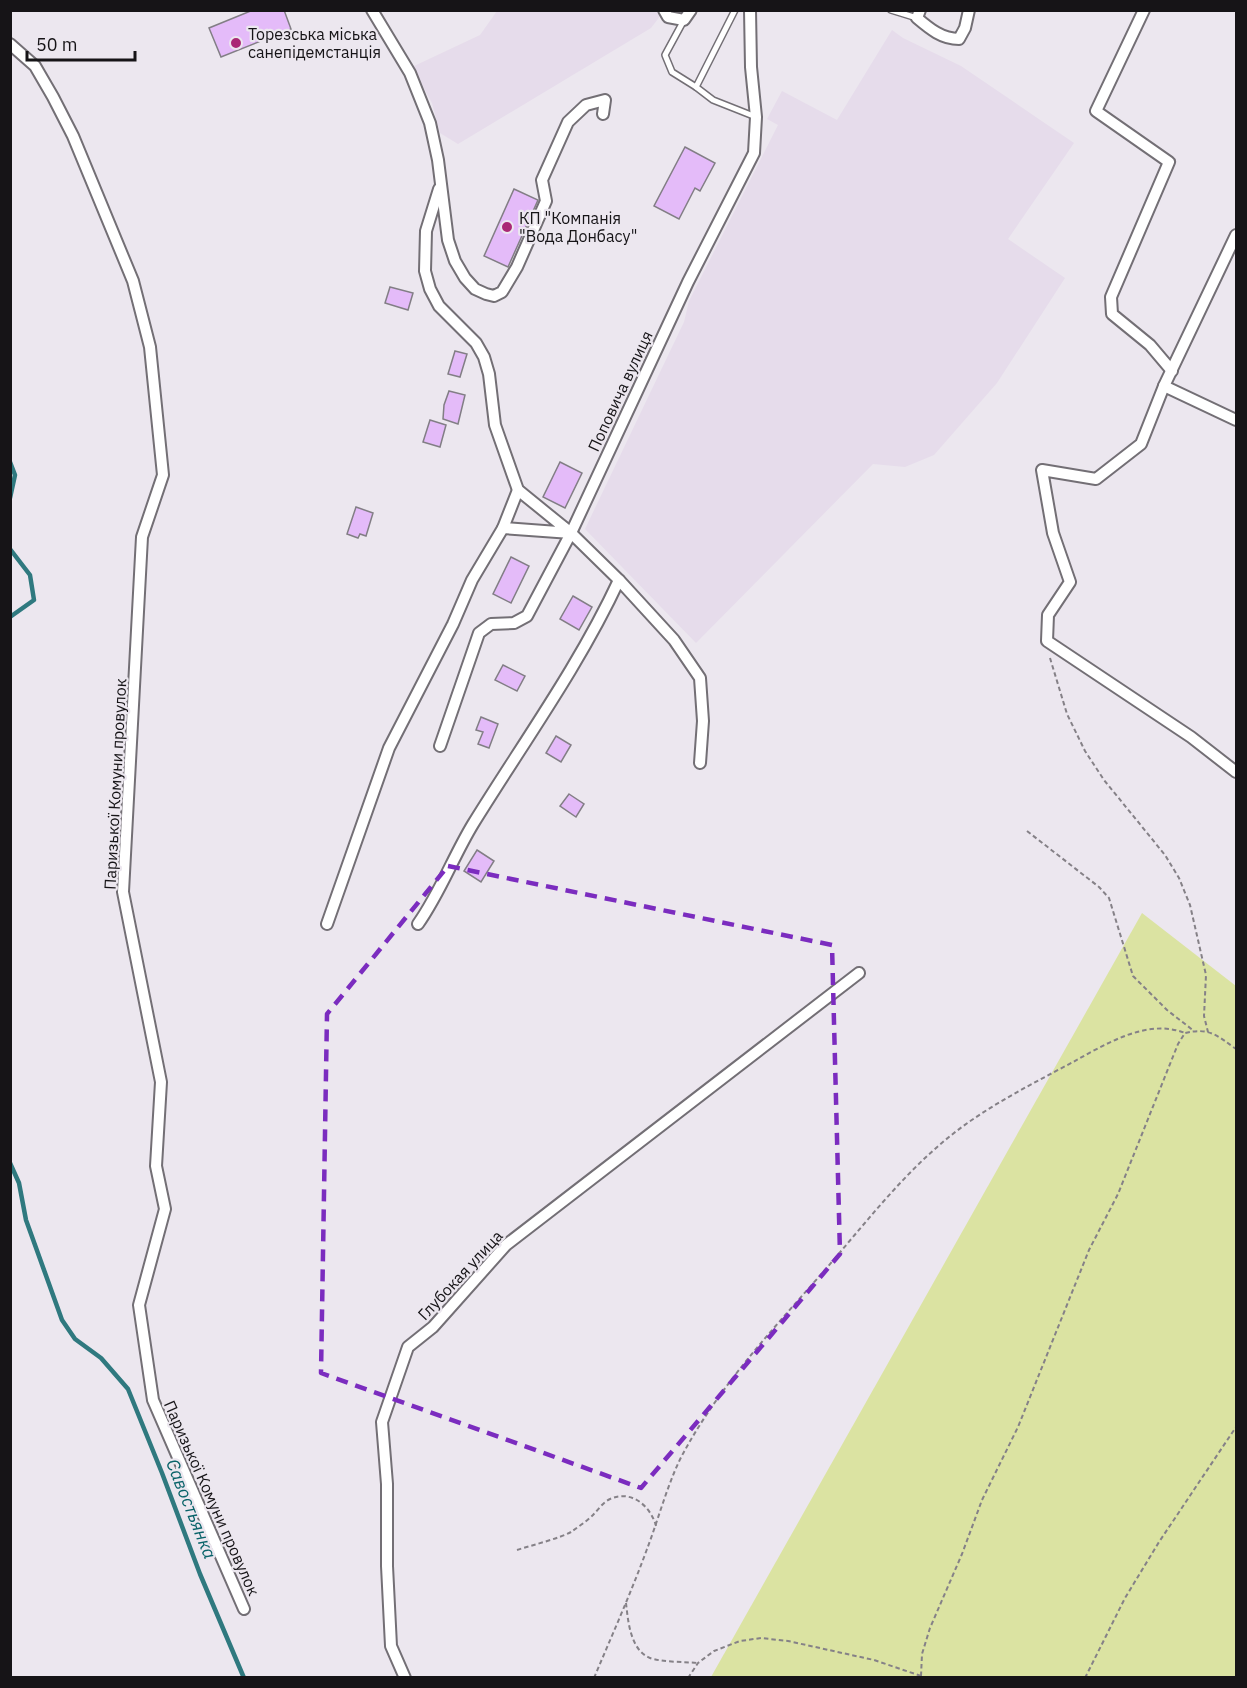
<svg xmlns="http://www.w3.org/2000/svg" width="1247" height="1688" viewBox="0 0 1247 1688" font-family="'IBM Plex Sans',sans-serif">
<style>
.built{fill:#e6dceb}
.green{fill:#dbe3a2}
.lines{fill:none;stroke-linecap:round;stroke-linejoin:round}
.stream{stroke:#2f797f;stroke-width:4.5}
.building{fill:#e4bbf9;stroke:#827e85;stroke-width:1.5}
.service-casing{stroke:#736f75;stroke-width:8}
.minor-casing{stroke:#736f75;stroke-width:14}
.path{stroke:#858187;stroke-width:2;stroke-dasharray:4.5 3;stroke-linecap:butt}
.service{stroke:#fff;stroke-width:5}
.minor{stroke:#fff;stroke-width:10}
.marked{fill:none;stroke:#7b2cbf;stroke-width:4.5;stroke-dasharray:12 8;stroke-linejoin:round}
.poi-dot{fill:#aa2875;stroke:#ece7ef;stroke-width:2}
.labels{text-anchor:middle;stroke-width:4.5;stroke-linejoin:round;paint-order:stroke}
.poi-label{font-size:16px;fill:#161417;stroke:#ece7ef;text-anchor:start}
.street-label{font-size:16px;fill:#161417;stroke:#ece7ef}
.water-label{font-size:18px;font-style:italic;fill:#096369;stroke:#ece7ef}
</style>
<rect width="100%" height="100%" fill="#ece7ef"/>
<g class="built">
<path d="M497,11H664L651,28L458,144L440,133L432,103L412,67L480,35Z"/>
<path d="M892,30L903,38L961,66L1074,143L1008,239L1065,278L997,383L934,455L905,467L873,464L696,643L585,529L684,322L689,301L778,125L767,119L782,91L837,120Z"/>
</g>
<path class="green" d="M1142,913L1236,986V1677H711Z"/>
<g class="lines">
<g class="stream">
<path d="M10,462L15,475L10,498"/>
<path d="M10,549L30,575L34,600L10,617"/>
<path d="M10,1163L19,1183L26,1220L62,1320L75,1339L101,1358L128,1389L162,1473L200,1574L244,1678"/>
</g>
</g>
<g class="building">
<path d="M253,10H284L291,29L221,57L209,28Z"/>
<path d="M685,147L715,163L700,191L695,188L679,219L654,206Z"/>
<path d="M514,189L538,200L508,267L484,256Z"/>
<path d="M390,287L413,293L408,310L385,303Z"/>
<path d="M455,351L467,354L460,377L448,374Z"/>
<path d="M449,391L465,395L458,424L443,419L444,405Z"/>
<path d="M430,420L446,425L440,447L423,442Z"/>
<path d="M560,462L582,473L565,508L543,497Z"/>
<path d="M356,507L373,513L366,536L360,534L358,538L347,534Z"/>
<path d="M511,557L529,566L511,603L493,594Z"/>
<path d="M573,596L592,607L579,630L560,619Z"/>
<path d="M503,665L525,676L517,691L495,680Z"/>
<path d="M481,717L498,724L489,748L478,744L483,732L476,730Z"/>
<path d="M556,736L571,745L561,762L546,753Z"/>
<path d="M569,794L584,804L576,817L560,806Z"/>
<path d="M477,850L494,861L481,882L464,871Z"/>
</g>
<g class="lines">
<defs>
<g id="service">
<path d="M891,10L917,18"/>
<path d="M684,20L665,55L672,72L696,87L735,10"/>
<path d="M696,87L713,100L756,117"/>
</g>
<g id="minor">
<path d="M372,10L410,73L430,123L438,160L448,240L455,261L465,278L475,289L486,294L494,296L502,292L517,267L546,201L542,180L568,122L586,105L605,100L603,114"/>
<path d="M664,10L668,17L684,20L691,10"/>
<path d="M920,10L917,18C930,29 942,39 959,39L965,28L969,10"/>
<path d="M1144,10L1096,111L1169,162L1111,297L1112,314L1150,345L1172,371"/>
<path d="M10,44L35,66L53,97L73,136L133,281L150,347L163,475L142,537L123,892L161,1082L156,1166L165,1209L139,1305L153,1400L244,1609"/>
<path d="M439,189L426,231L425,271L430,289L439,306L476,343L484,357L489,374L495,425L518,490L571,533L503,528"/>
<path d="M1236,235L1164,386L1141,444L1096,479L1042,470L1053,533L1070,582L1048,615L1047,641L1191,737L1236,772"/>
<path d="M1164,386L1236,420"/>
<path d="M571,533L619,580L674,640L700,678L703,721L700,763"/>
<path d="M440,746L479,633L491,624L514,623L527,616L571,533L688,282L754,153L756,117L751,67L750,10"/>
<path d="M327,924L389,748L453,624L472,580L503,528L518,490"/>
<path d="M418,924C440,893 453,857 473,824C523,743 579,666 619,580"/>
<path d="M405,1678L391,1646L387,1566V1484L382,1422L408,1347L433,1327L506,1245L859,973"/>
</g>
</defs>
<use href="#service" class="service-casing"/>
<use href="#minor" class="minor-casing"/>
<g class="path">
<path d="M1050,658L1067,714L1085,751L1104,780L1165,855L1179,878L1190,905L1206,975L1204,1016L1208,1032"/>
<path d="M1027,831L1099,887L1109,898L1133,976L1167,1010L1194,1031"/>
<path d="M517,1550C532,1545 558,1539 571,1532C578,1527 587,1521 593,1515C598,1510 603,1502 610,1499C632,1489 651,1507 656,1526"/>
<path d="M626,1603C628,1620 630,1650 650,1658C660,1662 686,1662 698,1663"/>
<path d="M921,1676L922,1654L930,1628L962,1554L982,1500L1018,1427L1089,1250L1118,1194L1178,1044L1185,1033C1209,1027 1218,1036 1236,1049"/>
<path d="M594,1678C612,1635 631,1593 647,1549C659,1518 669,1478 685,1450C722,1383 774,1328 824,1271C865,1224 904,1172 954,1133C990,1105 1032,1084 1073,1062C1106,1044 1147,1018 1185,1033"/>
<path d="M688,1678L698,1663L714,1651L740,1641L761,1638L788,1641L874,1660L927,1678"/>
<path d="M1085,1678L1125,1598L1159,1542L1236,1427"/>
</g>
<use href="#service" class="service"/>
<use href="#minor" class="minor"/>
</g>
<path class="marked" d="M448,866L832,945L840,1254L641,1488L321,1373L327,1014Z"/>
<g class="poi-dot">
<circle cx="236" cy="43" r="6"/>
<circle cx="507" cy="227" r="6"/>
</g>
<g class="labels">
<g class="poi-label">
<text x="248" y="40">Торезська міська<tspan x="248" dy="18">санепідемстанція</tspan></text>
<text x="519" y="224">КП "Компанія<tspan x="519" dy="18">"Вода Донбасу"</tspan></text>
</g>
<g class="street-label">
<text transform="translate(620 391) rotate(-65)" y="6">Поповича вулиця</text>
<text transform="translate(115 784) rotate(-87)" y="6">Паризької Комуни провулок</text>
<text transform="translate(460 1275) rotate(-47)" y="6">Глубокая улица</text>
<text transform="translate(212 1498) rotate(66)" y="6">Паризької Комуни провулок</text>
</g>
<g class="water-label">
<text transform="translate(191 1509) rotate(68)" y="6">Савостьянка</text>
</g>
</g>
<rect width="1247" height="1688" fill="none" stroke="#161417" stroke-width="24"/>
<path d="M27 51v9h108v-9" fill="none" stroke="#161417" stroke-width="3"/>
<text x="36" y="51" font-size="18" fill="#161417" stroke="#ece7ef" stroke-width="4.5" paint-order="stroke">50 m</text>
</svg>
